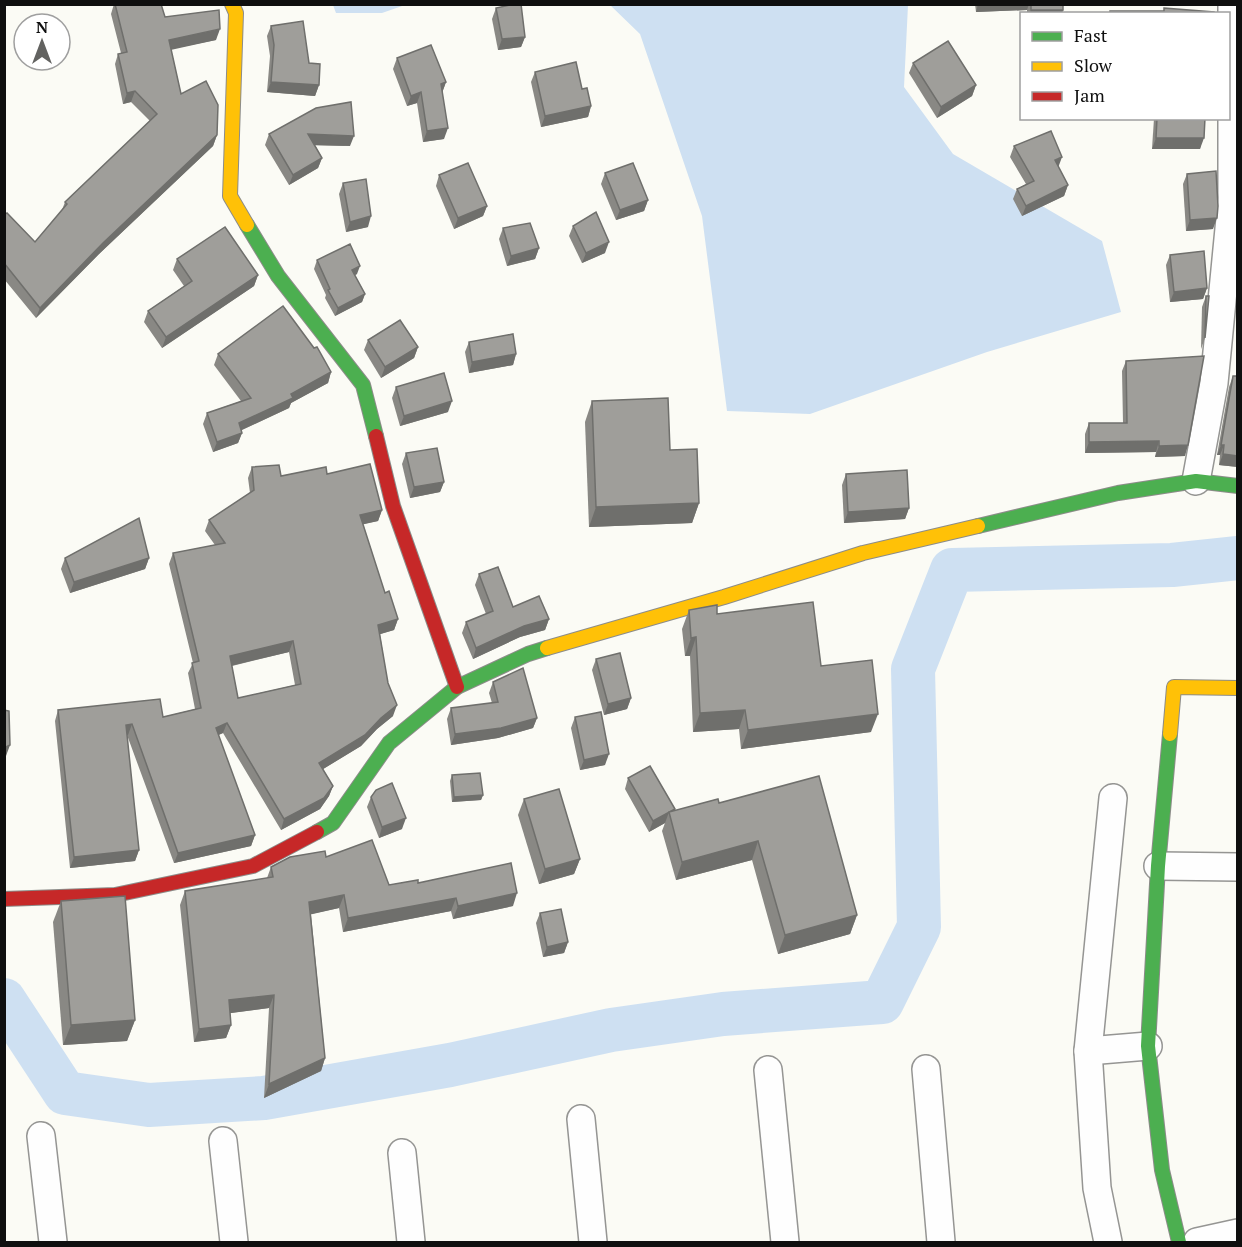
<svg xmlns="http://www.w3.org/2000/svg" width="1242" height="1247" viewBox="0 0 1242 1247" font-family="'PT Serif',serif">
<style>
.water{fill:#cee0f2}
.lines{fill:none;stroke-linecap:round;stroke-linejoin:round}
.river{stroke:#cee0f2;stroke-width:44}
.street-casing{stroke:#959593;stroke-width:30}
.fast-casing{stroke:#8c8c89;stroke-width:16}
.slow-casing{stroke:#8c8c89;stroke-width:16}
.jam-casing{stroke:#8c8c89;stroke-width:16}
.street{stroke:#fefefe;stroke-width:27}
.fast{stroke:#4caf50;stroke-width:14}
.slow{stroke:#ffc107;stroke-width:14}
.jam{stroke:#c62828;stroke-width:14}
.wall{fill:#898884;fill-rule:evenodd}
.shaded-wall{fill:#6f6f6c}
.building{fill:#9f9e9a;stroke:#6f6f6c;stroke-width:1.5;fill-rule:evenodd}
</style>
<rect width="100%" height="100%" fill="#fbfbf5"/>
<g class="water">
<path d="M333,5V4L405,5L382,13H336Z"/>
<path d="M610,5H908L904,87L953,154L1102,241L1121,312L987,352L810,414L727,411L702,216L640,34Z"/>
</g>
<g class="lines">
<path class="river" d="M4,1000L65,1093L149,1105L264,1098L450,1065L611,1030L723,1014L882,1002L919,927L913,669L952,570L1172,565L1238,558"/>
<defs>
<g id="street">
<path d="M1196,481L1214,383L1232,198V4"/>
<path d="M1158,866L1238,867"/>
<path d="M1088,1051L1148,1046"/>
<path d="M926,1069L941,1242"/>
<path d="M768,1070L785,1242"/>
<path d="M581,1119L593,1242"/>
<path d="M41,1136L53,1242"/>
<path d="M223,1141L234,1242"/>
<path d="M402,1153L411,1242"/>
<path d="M1108,1242L1097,1188L1088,1051L1113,798"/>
<path d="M1197,1242L1238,1233"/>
</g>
<g id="fast">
<path d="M247,225L278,276L363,385L376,436"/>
<path d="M978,526L1118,493L1196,481L1238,486"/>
<path d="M1170,734L1158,866L1148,1046L1162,1170L1179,1242"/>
<path d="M317,832L333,823L389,743L457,687L528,654L547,648"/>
</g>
<g id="slow">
<path d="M232,4L236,13L230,196L247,225"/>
<path d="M547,648L724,597L863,553L978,526"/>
<path d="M1170,734L1174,687L1238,688"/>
</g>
<g id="jam">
<path d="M376,436L393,506L457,687"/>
<path d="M4,899L115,895L253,866L317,832"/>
</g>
</defs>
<use href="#street" class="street-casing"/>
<use href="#fast" class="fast-casing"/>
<use href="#slow" class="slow-casing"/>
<use href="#jam" class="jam-casing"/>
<use href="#street" class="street"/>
<use href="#fast" class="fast"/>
<use href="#slow" class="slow"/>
<use href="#jam" class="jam"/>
</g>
<g class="wall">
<path d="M114,4H161L165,17L216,40L171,49L181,94L217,135L213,146L99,254L36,318L4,279V215L35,242L62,210L65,202L150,121L131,102L123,104L115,64L118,54L121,53L111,14Z"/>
<path d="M975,4H1063L1062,14H1027V10L976,12Z"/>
<path d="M496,8L525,37L521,47L498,50L492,19Z"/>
<path d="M271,26L309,63L319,85L315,96L267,92L270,56L267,36Z"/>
<path d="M397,58L446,82L442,93L444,139L423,142L417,103L407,106L393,69Z"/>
<path d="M913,63L976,85L972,96L937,118L909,73Z"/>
<path d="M535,72L582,89L591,106L588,117L541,127L531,82Z"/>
<path d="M1154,118H1205L1200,149H1152Z"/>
<path d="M269,134L350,146L315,145L322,158L318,168L289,185L265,145Z"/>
<path d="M1014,146L1058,167L1068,185L1064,196L1022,216L1013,199L1017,189L1026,184L1010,157Z"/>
<path d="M605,173L648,200L644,211L616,220L601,184Z"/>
<path d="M1187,174L1213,229L1186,231L1183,184Z"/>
<path d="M439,175L487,206L483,216L454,229L436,186Z"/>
<path d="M343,183L368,227L346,232L339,194Z"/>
<path d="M573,226L605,253L582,263L569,236Z"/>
<path d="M503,228L539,248L535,259L507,266L499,239Z"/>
<path d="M1170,255L1207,288L1203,299L1170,302L1166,265Z"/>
<path d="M177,259L258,275L254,286L162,348L144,322L148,311L184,286L173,270Z"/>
<path d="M317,260L357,274L355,275L365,294L362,302L335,316L325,298L326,295L314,269Z"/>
<path d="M1206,296L1205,338L1201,349L1202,307Z"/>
<path d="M368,340L418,347L414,358L381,378L364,350Z"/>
<path d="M469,342L516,354L513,365L469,373L465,352Z"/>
<path d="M218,354L331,372L328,383L291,403L289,408L242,430V433L238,443L213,452L203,424L207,413L241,401L214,365Z"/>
<path d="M1126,361L1185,456L1155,457L1156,452L1085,453V434L1089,423H1123L1122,371Z"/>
<path d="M1233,376L1238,467L1219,465L1220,455H1217L1229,387Z"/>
<path d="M396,387L448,412L400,426L392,398Z"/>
<path d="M592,401L670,450L699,503L692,523L589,527L585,422Z"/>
<path d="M406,453L444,482L440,492L410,498L402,464Z"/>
<path d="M252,467L281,476L327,474L382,510L378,521L363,524L385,593L398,619L394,630L380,634L393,716L377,729L361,746L323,769L333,786L329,796L320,809L281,830L223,733L218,735L255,835L251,846L174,863L127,735L139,850L135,861L70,868L55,721L58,710L163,717L195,709L188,673L193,663L169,564L173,553L215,545L205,531L209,520L250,493L248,478ZM289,652L295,685L238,698L232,666Z"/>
<path d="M846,474L909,508L905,519L844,523L842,485Z"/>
<path d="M65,558H149L145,569L70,593L61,569Z"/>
<path d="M479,574L513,607L549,619L545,630L520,637L473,659L462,633L466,622L486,614L475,585Z"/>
<path d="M689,610L717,614L821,666L871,732L741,749L739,729L693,732L690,656H685L682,629Z"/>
<path d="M596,659L631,698L627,709L604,715L592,670Z"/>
<path d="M493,682L537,718L533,728L498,738L451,745L447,719L451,708L492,703L489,693Z"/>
<path d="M575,717L605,765L580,770L571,728Z"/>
<path d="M452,775L483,795L481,800L452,802L450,781Z"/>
<path d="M628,778L675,809L674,811L719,803L857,915L850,934L778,954L752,860L676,880L662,831L665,823L649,832L625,789Z"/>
<path d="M371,797L402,829L379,838L367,807Z"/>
<path d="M524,799L580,859L574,874L539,884L518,815Z"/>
<path d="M326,857L389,885L418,883L513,906L453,919L451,911L343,932L339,908L311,914L325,1058L321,1071L264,1098L269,1008L230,1013L231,1025L226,1038L194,1042L180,905L185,891L267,878L271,867Z"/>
<path d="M61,901L135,1020L127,1041L63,1045L53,922Z"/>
<path d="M540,913L568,942L564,953L543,957L536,923Z"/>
</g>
<g class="shaded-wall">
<path d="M978,4H1029L1027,10L976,12Z"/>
<path d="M1031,10H1063L1062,14H1030Z"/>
<path d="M220,29L216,40L166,51L169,40Z"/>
<path d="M525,37L521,47L498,50L502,39Z"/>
<path d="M271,82L319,85L315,96L267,92Z"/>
<path d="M446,82L442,93L441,84Z"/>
<path d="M976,85L972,96L937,118L941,107Z"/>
<path d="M135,91L131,102L123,104L127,93Z"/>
<path d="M421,92L417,103L407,106L411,96Z"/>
<path d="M591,106L588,117L541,127L545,116Z"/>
<path d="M448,128L444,139L423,142L427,131Z"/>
<path d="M308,134L354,136L350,146L304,145Z"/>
<path d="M217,135L213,146L99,254L36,318L40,308L103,243Z"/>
<path d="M1156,138H1204L1200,149H1152Z"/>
<path d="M1062,157L1058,168L1055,160Z"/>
<path d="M322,158L318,168L289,185L293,175Z"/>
<path d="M1068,185L1064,196L1022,216L1026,206Z"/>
<path d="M648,200L644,211L616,220L620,210Z"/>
<path d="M487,206L483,216L454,229L458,218Z"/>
<path d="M371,216L368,227L346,232L350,222Z"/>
<path d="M1217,218L1213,229L1186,231L1190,220Z"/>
<path d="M609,242L605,253L582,263L586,253Z"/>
<path d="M539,248L535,259L507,266L511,256Z"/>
<path d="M360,266L357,274L349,278L352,270Z"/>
<path d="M258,275L254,286L162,348L166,337Z"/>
<path d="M1207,288L1203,299L1170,302L1174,292Z"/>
<path d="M365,294L362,302L335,316L338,308Z"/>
<path d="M418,347L414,358L381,378L385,367Z"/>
<path d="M516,354L513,365L469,373L472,362Z"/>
<path d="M331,372L328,383L291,403L289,408L235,433L239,423Z"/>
<path d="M452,401L448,412L400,426L404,416Z"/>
<path d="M242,433L238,443L213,452L217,442Z"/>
<path d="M1159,441L1156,452L1085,453L1089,442Z"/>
<path d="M1188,445L1185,456L1155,457L1159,446Z"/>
<path d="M1221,445H1224L1220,455H1217Z"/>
<path d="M1223,454L1238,456V467L1219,465Z"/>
<path d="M444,482L440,492L410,498L414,487Z"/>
<path d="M699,503L692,523L589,527L596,507Z"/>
<path d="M909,508L905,519L844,523L848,512Z"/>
<path d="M382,510L378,521L356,526L360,515Z"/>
<path d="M149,558L145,569L70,593L74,582Z"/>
<path d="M398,619L394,630L374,636L378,625Z"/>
<path d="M549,619L545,630L520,637L473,659L476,648L524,626Z"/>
<path d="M696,637L690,656H685L691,638Z"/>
<path d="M293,641L289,652L226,667L230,656Z"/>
<path d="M631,698L627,709L604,715L608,704Z"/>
<path d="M397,705L393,716L377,729L361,746L315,774L319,763Z"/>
<path d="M745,710L739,729L693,732L700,713Z"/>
<path d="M878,714L871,732L741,749L748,730Z"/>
<path d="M537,718L533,728L498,738L451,745L455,734Z"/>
<path d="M227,723L223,733L212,738L216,728Z"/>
<path d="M132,724L128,735L122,736L126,725Z"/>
<path d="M10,745L6,756L4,757V748Z"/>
<path d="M609,754L605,765L580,770L584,760Z"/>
<path d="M333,786L329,796L320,809L281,830L284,819Z"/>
<path d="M483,795L481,800L452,802L454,797Z"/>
<path d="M675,809L671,819L669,812L665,823L649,832L653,821Z"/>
<path d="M406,818L402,829L379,838L382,827Z"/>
<path d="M255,835L251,846L174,863L178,853Z"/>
<path d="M758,841L752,860L676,880L682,862Z"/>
<path d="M139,850L135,861L70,868L74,857Z"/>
<path d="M580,859L574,874L539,884L545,869Z"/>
<path d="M517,893L513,906L453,919L458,906Z"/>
<path d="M344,895L339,908L304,916L309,902Z"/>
<path d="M456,898L451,911L343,932L348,918Z"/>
<path d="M857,915L850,934L778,954L785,935Z"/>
<path d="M568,942L564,953L543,957L547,947Z"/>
<path d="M274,995L269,1008L224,1014L229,1000Z"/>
<path d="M135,1020L127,1041L63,1045L71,1025Z"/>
<path d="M231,1025L226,1038L194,1042L199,1029Z"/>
<path d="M325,1058L321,1071L264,1098L269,1084Z"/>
</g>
<g class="building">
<path d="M115,4H161L165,17L219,10L220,29L169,40L181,94L206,81L218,105L217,135L103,243L40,308L4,263V215L7,213L35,242L67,204L65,202L157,114L135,91L127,93L118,54L127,52Z"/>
<path d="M515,4H521L525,37L502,39L496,8Z"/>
<rect x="1031" y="4" width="32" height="6"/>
<path d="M1164,8L1214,12V14H1110V11H1164Z"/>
<path d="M303,21L309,63L320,64L319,85L271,82L274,45L271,26Z"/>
<path d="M948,41L976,85L941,107L913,63Z"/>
<path d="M431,45L446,82L441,84L448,128L427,131L421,92L411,96L397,58Z"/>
<path d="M576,62L582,89L587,88L591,106L545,116L535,72Z"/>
<path d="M351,102L354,136L308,134L322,158L293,175L269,134L316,108Z"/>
<path d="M1157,118H1205L1204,138H1156Z"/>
<path d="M1051,131L1062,157L1055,160L1068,185L1026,206L1017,189L1034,181L1014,146Z"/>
<path d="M468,163L487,206L458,218L439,175Z"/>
<path d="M633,163L648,200L620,210L605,173Z"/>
<path d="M1216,171L1218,206L1217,218L1190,220L1187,174Z"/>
<path d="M366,179L371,216L350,222L343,183Z"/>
<path d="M596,212L609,242L586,253L573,226Z"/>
<path d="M530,223L539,248L511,256L503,228Z"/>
<path d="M225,227L258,275L166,337L148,311L192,281L177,259Z"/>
<path d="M350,244L360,266L352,270L365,294L338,308L328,290L330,289L317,260Z"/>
<path d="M1204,251L1207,288L1174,292L1170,255Z"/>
<path d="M1206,296H1209L1205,338Z"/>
<path d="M283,306L314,348L317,347L331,372L291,394L293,398L239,423L242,433L217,442L207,413L251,398L218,354Z"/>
<path d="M400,320L418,347L385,367L368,340Z"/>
<path d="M513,334L516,354L472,362L469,342Z"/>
<path d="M1204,356L1188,445L1159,446V441L1089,442V423H1127L1126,361Z"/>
<path d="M444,373L452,401L404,416L396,387Z"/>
<path d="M1233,376H1238V456L1223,454L1224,445H1221Z"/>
<path d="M668,398L670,450L697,449L699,503L596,507L592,401Z"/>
<path d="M437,448L444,482L414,487L406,453Z"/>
<path d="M370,464L382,510L360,515L385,593L389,591L398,619L378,625L388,683L397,705L381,718L365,735L319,763L333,786L324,798L284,819L227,723L216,728L255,835L178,853L132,724L126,725L139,850L74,857L58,710L160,699L163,717L201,708L192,663L199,661L173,553L225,543L209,520L254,490L252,467L279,465L281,476L326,467L327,474ZM293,641L301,684L238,698L230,656Z"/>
<path d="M907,470L909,508L848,512L846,474Z"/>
<path d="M139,518L149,558L74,582L65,558Z"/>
<path d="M498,567L513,607L539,596L549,619L524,626L476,648L466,622L493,611L479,574Z"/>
<path d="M813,602L821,666L872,660L878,714L748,730L745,710L700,713L696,637L691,638L689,610L717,605V614Z"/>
<path d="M620,653L631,698L608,704L596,659Z"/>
<path d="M523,668L537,718L501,728L455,734L451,708L498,702L493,682Z"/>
<path d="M4,710L9,711L10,745L4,748Z"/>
<path d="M601,712L609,754L584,760L575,717Z"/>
<path d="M650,766L675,809L653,821L628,778Z"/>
<path d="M480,773L483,795L454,797L452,775Z"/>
<path d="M819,776L857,915L785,935L758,841L682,862L669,812L718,799L719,803Z"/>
<path d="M392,783L406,818L382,827L371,797L376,790Z"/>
<path d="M559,789L580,859L545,869L524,799Z"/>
<path d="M372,840L389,885L418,880V883L511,863L517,893L458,906L456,898L348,918L344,895L309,902L325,1058L269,1084L274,995L229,1000L231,1025L199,1029L185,891L273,877L271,867L290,857L325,851L326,857Z"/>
<path d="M125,896L135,1020L71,1025L61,901Z"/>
<path d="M561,909L568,942L547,947L540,913Z"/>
</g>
<rect width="1242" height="1247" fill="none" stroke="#0f0f0f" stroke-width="12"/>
<rect x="1020" y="12" width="210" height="108" fill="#ffffff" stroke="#9f9f9f" stroke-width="1.5"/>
<rect x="1032" y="32" width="30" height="9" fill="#4caf50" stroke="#9f9f9f" stroke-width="1.5"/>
<text x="1074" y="42" font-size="18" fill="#0f0f0f">Fast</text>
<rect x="1032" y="62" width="30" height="9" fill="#ffc107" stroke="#9f9f9f" stroke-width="1.5"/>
<text x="1074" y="72" font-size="18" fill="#0f0f0f">Slow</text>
<rect x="1032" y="92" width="30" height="9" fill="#c62828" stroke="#9f9f9f" stroke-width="1.5"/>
<text x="1074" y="102" font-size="18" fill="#0f0f0f">Jam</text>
<g transform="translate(42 42)"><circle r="28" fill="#ffffff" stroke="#9f9f9f" stroke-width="1.5"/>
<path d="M0-4.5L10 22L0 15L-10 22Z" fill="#626260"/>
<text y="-9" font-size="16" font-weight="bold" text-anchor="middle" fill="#0f0f0f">N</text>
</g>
</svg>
